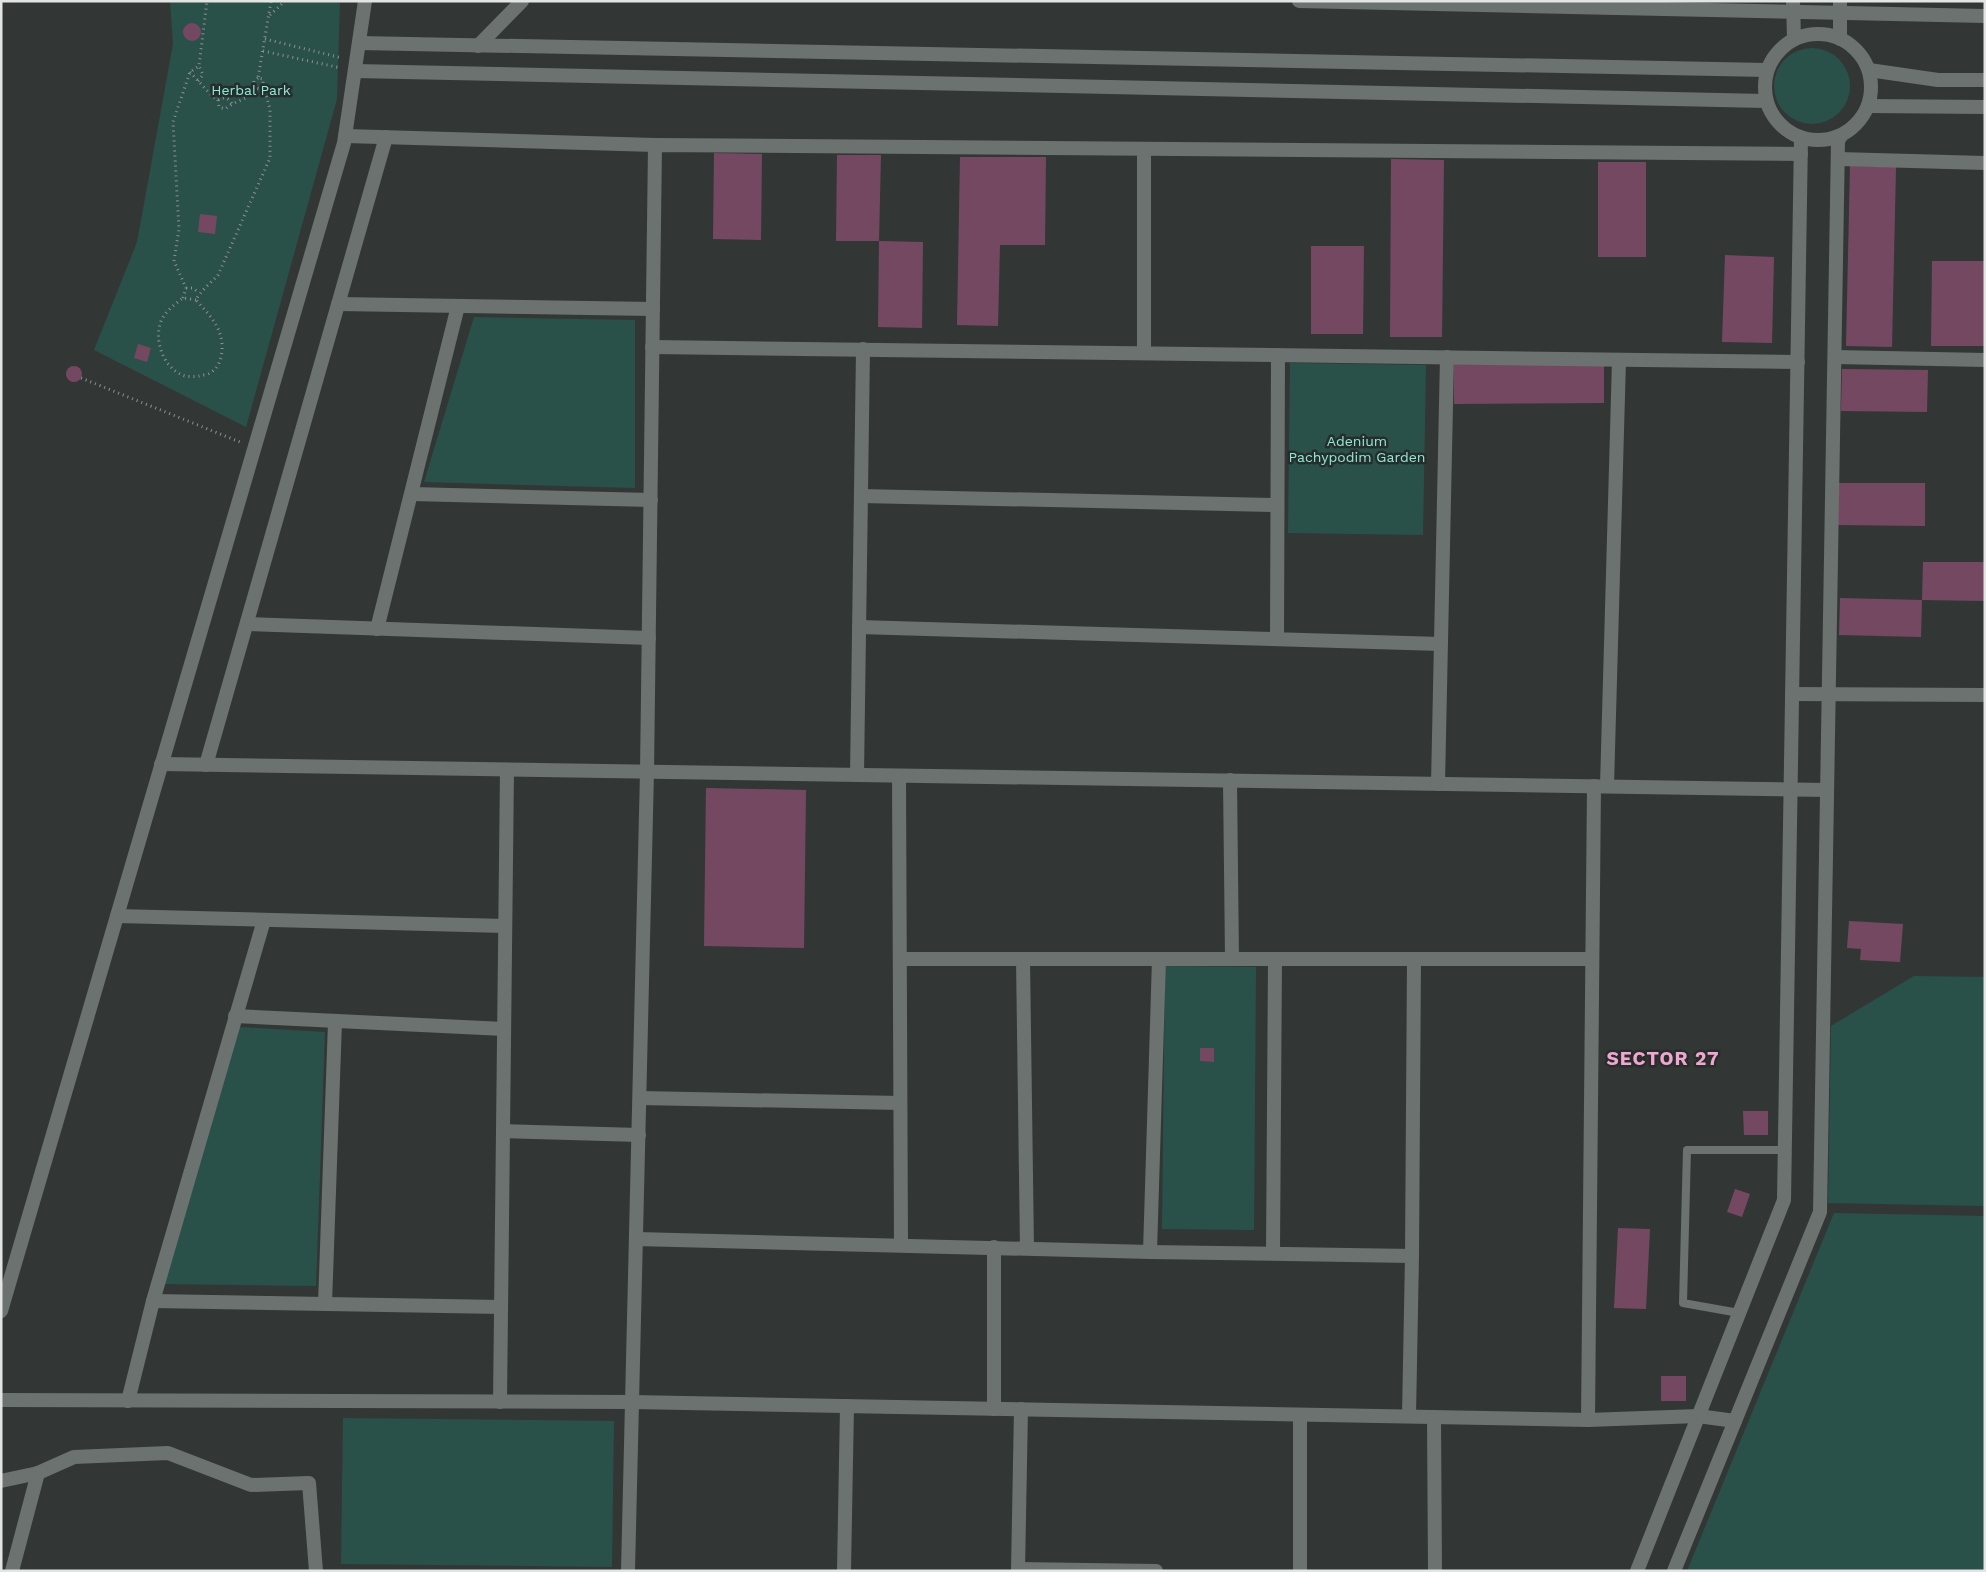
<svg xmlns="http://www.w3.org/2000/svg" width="1986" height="1572" viewBox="0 0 1986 1572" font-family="'Work Sans',sans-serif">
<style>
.green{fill:#295149}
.building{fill:#754862}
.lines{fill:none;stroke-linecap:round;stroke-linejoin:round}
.path{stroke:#8d9190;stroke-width:3;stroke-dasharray:1 4;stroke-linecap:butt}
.service{stroke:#6c7270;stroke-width:8}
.minor{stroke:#6c7270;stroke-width:14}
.tertiary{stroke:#6c7270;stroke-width:14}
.labels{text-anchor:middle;stroke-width:5;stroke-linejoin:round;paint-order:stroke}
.park-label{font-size:14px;fill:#87ecd9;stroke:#282d2c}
.district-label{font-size:19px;font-weight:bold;letter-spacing:1px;fill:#efa6cf;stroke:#282d2c}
</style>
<rect width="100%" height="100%" fill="#323736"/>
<g class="green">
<path d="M170,1H340L337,99L246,427L94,350L137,242L173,44Z"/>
<circle cx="1812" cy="86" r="38"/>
<path d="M474,317L635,320V488L424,482Z"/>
<path d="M1290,363L1426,365L1423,535L1288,533Z"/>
<path d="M1165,966L1256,967L1254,1230L1162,1229Z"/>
<path d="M1914,976L1985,977V1206L1828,1203L1831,1026Z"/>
<path d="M239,1027L325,1032L316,1286L164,1284Z"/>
<path d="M1834,1213L1985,1216V1571H1687Z"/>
<path d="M343,1418L614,1421L612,1567L341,1564Z"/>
</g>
<g class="building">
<circle cx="192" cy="32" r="9"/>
<path d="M714,153L762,154L761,240L713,239Z"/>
<path d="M837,155H881L879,241H836Z"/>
<path d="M960,157H1046L1045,245H1000L998,326L957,325Z"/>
<path d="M1391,159L1444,160L1442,337H1390Z"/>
<rect x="1598" y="162" width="48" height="95"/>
<path d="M1850,166L1896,167L1892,347L1846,346Z"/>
<path d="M200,214L217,216L215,234L198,232Z"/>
<path d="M879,241L923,242L922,328L878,327Z"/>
<path d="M1311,246H1364L1363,334H1311Z"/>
<path d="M1725,255L1774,257L1772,343L1722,342Z"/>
<path d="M1932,261H1985V346H1931Z"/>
<path d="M138,344L151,348L147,362L134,358Z"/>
<path d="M1454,363L1604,365V403L1454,404Z"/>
<circle cx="74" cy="374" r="8"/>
<path d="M1842,369L1928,370L1927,412L1841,411Z"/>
<path d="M1837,483H1925V526L1836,525Z"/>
<path d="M1923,562H1985V601L1922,600Z"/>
<path d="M1840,598L1922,600L1921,637L1839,635Z"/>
<path d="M706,788L806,790L804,948L704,946Z"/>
<path d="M1849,921L1903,924L1900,962L1860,960L1861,949L1847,948Z"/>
<path d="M1200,1048H1214V1062L1200,1061Z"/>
<path d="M1743,1111H1768V1135H1744Z"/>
<path d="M1735,1189L1750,1194L1742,1217L1727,1212Z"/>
<path d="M1618,1228L1650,1229L1646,1309L1614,1308Z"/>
<rect x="1661" y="1376" width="25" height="25"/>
</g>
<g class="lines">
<g class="path">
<path d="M270,15L285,1"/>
<path d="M265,39L342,58"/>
<path d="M263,51L341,68"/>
<path d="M190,72L213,97L218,100C224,96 229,98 232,104L248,97L253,87L260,89L263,86"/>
<path d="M198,81L203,75L199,66"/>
<path d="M253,87L254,81L258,78"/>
<path d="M218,100L219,107L225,109L232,104"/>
<path d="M186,288H193L199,293"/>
<path d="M183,298L186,288L174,261L179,229L173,122L190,72L199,66L207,1"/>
<path d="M196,300L183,298C174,305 163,313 160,324C155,342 163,365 180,374C185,377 194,377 199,376C202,375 207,375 210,373C223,366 224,346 220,334C216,321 205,310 196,300C201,290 211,283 218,275L270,158V109L263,85V79L258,78L271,1"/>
<path d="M81,378L240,442"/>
</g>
<path class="service" d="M1739,1313L1683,1303L1687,1150H1785"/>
<g class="minor">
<path d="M1299,1L1985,16"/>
<path d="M478,46L522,1"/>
<path d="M345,136L655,145"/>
<path d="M1144,149V353"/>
<path d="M1838,159L1985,163"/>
<path d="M338,304L653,309"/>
<path d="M652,347L1798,362"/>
<path d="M1835,357L1985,360"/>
<path d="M412,494L651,500"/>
<path d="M861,496L1277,505"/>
<path d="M247,624L649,638"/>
<path d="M859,627L1441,644"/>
<path d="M377,629L458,306"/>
<path d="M1277,639L1278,355"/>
<path d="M1792,694L1985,695"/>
<path d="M161,764L1827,790"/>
<path d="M206,765L386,137"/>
<path d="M857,775L863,349"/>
<path d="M899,776L901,1245"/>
<path d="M1230,780L1232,959"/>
<path d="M1438,784L1447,357"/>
<path d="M1607,786L1619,360"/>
<path d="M117,916L505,926"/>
<path d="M900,959H1592"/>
<path d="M1023,959L1027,1248"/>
<path d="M235,1016L504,1029"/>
<path d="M640,1098L900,1103"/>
<path d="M503,1131L639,1135"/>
<path d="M636,1239L1150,1252L1412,1256L1409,1416"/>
<path d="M994,1247V1409"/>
<path d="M1150,1252L1159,959"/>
<path d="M1273,1253L1275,959"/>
<path d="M1412,1256L1414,959"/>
<path d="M153,1301L501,1307"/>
<path d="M325,1304L335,1022"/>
<path d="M1,1400L632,1402L1588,1420L1698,1416L1735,1421"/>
<path d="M128,1401L153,1301L264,920"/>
<path d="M500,1402L507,770"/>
<path d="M1434,1417L1435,1571"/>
<path d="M1588,1420L1594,786"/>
<path d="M1,1481L38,1473"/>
<path d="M1018,1569L1156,1571"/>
<path d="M12,1571L38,1473L74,1457L168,1453L251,1485L309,1483L316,1571"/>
<path d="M628,1571L647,772L655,145L1801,154"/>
<path d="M844,1571L847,1406"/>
<path d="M1018,1571L1021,1409"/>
<path d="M1300,1571V1415"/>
</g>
<g class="tertiary">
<path d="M1793,1L1794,39"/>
<path d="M1840,1V39"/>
<circle cx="1818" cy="87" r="53"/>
<path d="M359,43L1767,70"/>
<path d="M1869,70L1938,80H1985"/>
<path d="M355,71L1765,101"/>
<path d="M1868,106L1985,107"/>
<path d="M1,1311L344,143L365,1"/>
<path d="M1637,1571L1784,1200L1801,138"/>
<path d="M1674,1571L1820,1212L1838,141L1841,136"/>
</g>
</g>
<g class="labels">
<g class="park-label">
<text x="251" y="95">Herbal Park</text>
<text x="1357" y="446">Adenium<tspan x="1357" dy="16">Pachypodim Garden</tspan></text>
</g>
<g class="district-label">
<text x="1663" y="1065">SECTOR 27</text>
</g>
</g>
<rect width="1986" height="1572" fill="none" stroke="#e2e5e4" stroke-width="5"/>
</svg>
